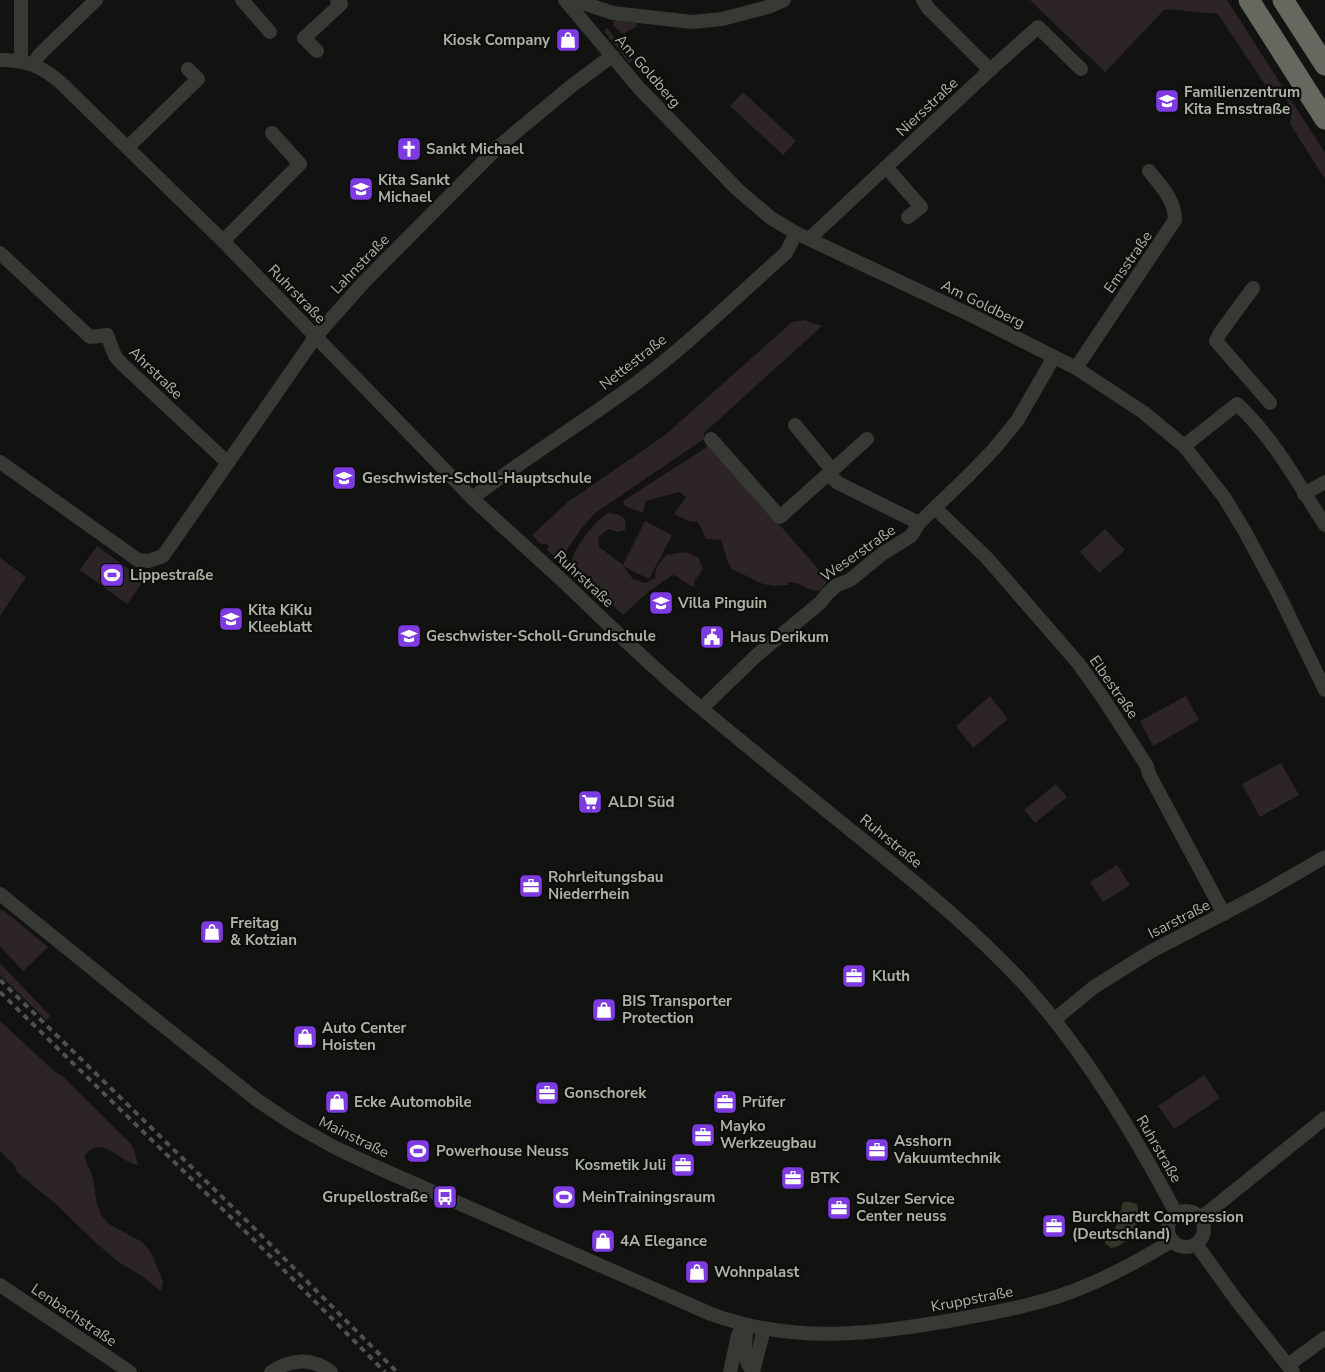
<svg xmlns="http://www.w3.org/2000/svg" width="1325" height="1372" viewBox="0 0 1325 1372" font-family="'Nunito Sans',sans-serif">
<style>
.green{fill:#2c2426}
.water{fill:#333529}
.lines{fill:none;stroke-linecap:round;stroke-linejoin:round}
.minor{stroke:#373935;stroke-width:14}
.highway{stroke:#64685f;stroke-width:21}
.rail{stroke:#4f524c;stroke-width:4;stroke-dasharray:6 5;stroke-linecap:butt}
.labels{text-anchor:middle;stroke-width:4.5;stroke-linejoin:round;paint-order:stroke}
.poi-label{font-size:15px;font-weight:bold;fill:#acb2a4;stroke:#0d0e0c;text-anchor:start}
.street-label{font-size:15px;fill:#acb2a4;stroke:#0d0e0c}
</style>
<rect width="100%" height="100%" fill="#121311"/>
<g class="green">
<path d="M1030,0H1227L1325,153V179L1290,124L1292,109L1282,93L1268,89L1218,14L1165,9L1105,72Z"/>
<path d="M617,20L636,23L637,26L623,34L613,25V22Z"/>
<path d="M607,28L633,60L629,63L604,31Z"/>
<path d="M743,92L796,141L783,155L730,106Z"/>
<path d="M804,320L822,326L704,433V439L595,513L582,528L562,557L557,559L547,550L549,547L545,543L542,545L532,535L568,502L665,435L792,322Z"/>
<path d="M710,445L827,579C820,604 804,581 788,582V585L774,586L763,584L732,569L728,562L721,540L706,539L698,522L689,521L674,514L686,497L679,492L646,501L643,513L625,506L623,501Z"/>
<path d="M607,513C619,514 628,515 625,530L618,532L609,529L598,537L599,547L623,565L645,521L672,535L649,579L623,566L633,579L645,583L655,578L656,568L666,555L686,552L698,557L703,569L694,581L695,587C686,585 681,578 673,575L649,591L623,615L598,590L570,567C572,550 593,524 607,513Z"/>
<path d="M1105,529L1125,550L1099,573L1080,552Z"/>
<path d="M97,546L144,580L127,604L80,570Z"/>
<path d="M0,558L26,577L0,616Z"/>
<path d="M990,696L1008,719L973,748L956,726Z"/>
<path d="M1186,696L1199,720L1153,746L1140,721Z"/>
<path d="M1281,763L1299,795L1260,817L1242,784Z"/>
<path d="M1056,784L1067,797L1035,823L1024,810Z"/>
<path d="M1117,865L1130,885L1103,902L1090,882Z"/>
<path d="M0,910H3L48,947L23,971L0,946Z"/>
<path d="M0,963L50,1016L46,1020L0,975Z"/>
<path d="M0,1021L54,1071L62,1076L129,1142L134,1150L138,1165C118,1162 102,1133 84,1156L93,1178L97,1205L101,1215L109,1224L142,1242L150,1251L163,1281L161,1291L142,1276L120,1263L97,1244L58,1206L18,1173L13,1164L0,1151Z"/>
<path d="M1204,1075L1220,1098L1174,1129L1158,1106Z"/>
</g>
<path class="water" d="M1123,1202H1129L1137,1204C1142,1220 1128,1247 1111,1248L1105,1243V1240L1117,1225Z"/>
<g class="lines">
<g class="minor">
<path d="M242,0L270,32"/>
<path d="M565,0L639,88L738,190L771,218L796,233L977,318L1076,368L1143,412L1184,446L1224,497L1244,530L1278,593L1325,690"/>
<path d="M574,0L613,13L692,22L722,19L768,7L784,0"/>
<path d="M317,51L304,38L341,4L337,0"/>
<path d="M0,60C26,60 41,66 60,82L223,241L472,498C503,527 535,555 566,584C606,622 646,662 689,698C750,749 812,799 874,849C926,891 979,935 1025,985C1085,1052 1134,1134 1176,1213"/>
<path d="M21,61V0"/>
<path d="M33,64L40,54L96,0"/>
<path d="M990,70L1038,27L1081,69"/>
<path d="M128,147L198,79L188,69"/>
<path d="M886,167L921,207L908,217"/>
<path d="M809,239L990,70L928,8L923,0"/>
<path d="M223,241L300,164L272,133"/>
<path d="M0,253L90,337L107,335L115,356L122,364L228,463"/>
<path d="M1253,288L1220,333L1216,341L1270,403"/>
<path d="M1076,368L1175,220C1175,200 1161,186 1149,171"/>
<path d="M795,425L832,470"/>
<path d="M711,439L780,517L867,439"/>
<path d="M1184,446L1237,404C1274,438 1298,484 1325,525"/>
<path d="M0,462L138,560L148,561L163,556L316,336L364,282L498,147L574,84L612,56"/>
<path d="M828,474L838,483L919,523"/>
<path d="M1304,494L1325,482"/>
<path d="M472,498C524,459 579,425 631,387C686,347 735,298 786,253L796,233"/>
<path d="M935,508L987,558L1078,663L1103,698L1147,766L1149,774L1224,914"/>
<path d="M702,708L758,654L820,603L827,594L837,585L850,580L882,554L911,536L919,523L969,475L994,449L1017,421L1054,357"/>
<path d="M0,894L146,1012L257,1100L293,1124L334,1147L374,1166L711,1314C796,1345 873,1334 959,1319C1003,1311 1047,1303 1088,1285C1117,1273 1145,1257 1172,1241"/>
<path d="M1054,1020L1094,987L1150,952L1259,895L1325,857"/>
<circle cx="1186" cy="1229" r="18"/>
<path d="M1201,1218L1325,1118"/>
<path d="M1196,1244L1237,1301L1293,1372"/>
<path d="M0,1285L130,1372"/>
<path d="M746,1333C745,1348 742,1359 753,1371"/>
<path d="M1288,1365L1325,1338"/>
<path d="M271,1372C291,1359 312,1357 331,1372"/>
<path d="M730,1372L738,1335L744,1325"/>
<path d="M753,1372L764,1329"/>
</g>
<g class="highway">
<path d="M1249,0L1325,119"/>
<path d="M1283,0L1325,65"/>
</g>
<g class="rail">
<path d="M0,980L256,1230L397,1372"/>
<path d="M0,992L251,1237L385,1372"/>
</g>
</g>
<defs>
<symbol id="shop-square" viewBox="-11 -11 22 22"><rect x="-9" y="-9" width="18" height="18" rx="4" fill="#7d3be1" stroke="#0d0e0c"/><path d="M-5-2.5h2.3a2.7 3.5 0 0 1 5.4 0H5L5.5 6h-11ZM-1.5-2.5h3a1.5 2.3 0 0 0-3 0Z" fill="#fff"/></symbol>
<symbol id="school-square" viewBox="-11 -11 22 22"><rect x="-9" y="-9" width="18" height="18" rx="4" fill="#7d3be1" stroke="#0d0e0c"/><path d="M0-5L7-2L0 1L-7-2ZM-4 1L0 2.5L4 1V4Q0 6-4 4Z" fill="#fff"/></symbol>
<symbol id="church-square" viewBox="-11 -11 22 22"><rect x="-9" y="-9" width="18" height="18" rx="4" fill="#7d3be1" stroke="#0d0e0c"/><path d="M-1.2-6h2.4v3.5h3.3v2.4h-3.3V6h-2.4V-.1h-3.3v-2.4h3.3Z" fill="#fff"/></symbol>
<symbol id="stadium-square" viewBox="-11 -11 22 22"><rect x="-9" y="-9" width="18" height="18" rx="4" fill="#7d3be1" stroke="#0d0e0c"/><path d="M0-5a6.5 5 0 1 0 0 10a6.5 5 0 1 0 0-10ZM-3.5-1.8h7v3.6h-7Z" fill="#fff"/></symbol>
<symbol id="civic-square" viewBox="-11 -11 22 22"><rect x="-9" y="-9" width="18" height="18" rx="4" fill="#7d3be1" stroke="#0d0e0c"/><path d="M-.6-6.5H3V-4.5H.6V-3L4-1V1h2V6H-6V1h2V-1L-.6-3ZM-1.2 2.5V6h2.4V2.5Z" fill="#fff"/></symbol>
<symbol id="supermarket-square" viewBox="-11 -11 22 22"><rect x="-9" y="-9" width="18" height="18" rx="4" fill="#7d3be1" stroke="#0d0e0c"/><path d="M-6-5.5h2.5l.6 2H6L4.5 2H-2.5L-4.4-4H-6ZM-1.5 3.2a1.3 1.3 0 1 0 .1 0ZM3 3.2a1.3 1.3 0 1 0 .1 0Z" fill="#fff"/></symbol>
<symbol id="office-square" viewBox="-11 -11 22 22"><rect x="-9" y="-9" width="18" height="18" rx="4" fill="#7d3be1" stroke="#0d0e0c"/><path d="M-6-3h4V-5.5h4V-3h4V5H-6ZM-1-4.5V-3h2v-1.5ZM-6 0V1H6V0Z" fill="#fff"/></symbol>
<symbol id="bus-square" viewBox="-11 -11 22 22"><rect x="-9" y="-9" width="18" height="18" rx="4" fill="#7d3be1" stroke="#0d0e0c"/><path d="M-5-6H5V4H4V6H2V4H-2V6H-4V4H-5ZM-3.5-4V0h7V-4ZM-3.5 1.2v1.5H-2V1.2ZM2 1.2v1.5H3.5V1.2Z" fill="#fff"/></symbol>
</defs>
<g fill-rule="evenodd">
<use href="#shop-square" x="554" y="26" width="28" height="28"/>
<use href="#school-square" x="1153" y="87" width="28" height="28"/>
<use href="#church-square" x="395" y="135" width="28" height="28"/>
<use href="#school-square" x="347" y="175" width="28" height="28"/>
<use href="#school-square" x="330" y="464" width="28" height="28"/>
<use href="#stadium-square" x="98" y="561" width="28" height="28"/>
<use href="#school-square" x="647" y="589" width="28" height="28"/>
<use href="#school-square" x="217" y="605" width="28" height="28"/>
<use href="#school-square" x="395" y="622" width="28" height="28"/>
<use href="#civic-square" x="698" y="623" width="28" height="28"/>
<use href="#supermarket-square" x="576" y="788" width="28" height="28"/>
<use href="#office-square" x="517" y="872" width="28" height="28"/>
<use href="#shop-square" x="198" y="918" width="28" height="28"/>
<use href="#office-square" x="840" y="962" width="28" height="28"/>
<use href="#shop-square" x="590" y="996" width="28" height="28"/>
<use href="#shop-square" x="291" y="1023" width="28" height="28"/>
<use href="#office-square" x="533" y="1079" width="28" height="28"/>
<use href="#shop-square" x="323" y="1088" width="28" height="28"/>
<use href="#office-square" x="711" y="1088" width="28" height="28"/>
<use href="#office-square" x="689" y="1121" width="28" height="28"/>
<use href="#office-square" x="863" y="1136" width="28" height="28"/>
<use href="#stadium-square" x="404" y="1137" width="28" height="28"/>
<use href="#office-square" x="669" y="1151" width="28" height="28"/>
<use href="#office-square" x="779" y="1164" width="28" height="28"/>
<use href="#bus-square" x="431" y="1183" width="28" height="28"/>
<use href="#stadium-square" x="550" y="1183" width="28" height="28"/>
<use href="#office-square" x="825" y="1194" width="28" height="28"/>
<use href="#office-square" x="1040" y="1212" width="28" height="28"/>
<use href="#shop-square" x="589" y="1227" width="28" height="28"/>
<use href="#shop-square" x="683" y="1258" width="28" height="28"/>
</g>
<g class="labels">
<g class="poi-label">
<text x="550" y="45" text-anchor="end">Kiosk Company</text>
<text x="1184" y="97">Familienzentrum<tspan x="1184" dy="17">Kita Emsstraße</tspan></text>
<text x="426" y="154">Sankt Michael</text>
<text x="378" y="185">Kita Sankt<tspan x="378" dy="17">Michael</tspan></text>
<text x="362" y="483">Geschwister-Scholl-Hauptschule</text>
<text x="130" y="580">Lippestraße</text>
<text x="678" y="608">Villa Pinguin</text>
<text x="248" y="615">Kita KiKu<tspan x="248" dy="17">Kleeblatt</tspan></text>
<text x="426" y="641">Geschwister-Scholl-Grundschule</text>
<text x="730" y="642">Haus Derikum</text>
<text x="608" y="807">ALDI Süd</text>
<text x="548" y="882">Rohrleitungsbau<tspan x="548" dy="17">Niederrhein</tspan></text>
<text x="230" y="928">Freitag<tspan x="230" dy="17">&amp; Kotzian</tspan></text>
<text x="872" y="981">Kluth</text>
<text x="622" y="1006">BIS Transporter<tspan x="622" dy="17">Protection</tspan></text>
<text x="322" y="1033">Auto Center<tspan x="322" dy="17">Hoisten</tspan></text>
<text x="564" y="1098">Gonschorek</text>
<text x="354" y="1107">Ecke Automobile</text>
<text x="742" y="1107">Prüfer</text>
<text x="720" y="1131">Mayko<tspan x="720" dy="17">Werkzeugbau</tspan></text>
<text x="894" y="1146">Asshorn<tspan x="894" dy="17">Vakuumtechnik</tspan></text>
<text x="436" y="1156">Powerhouse Neuss</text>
<text x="666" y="1170" text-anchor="end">Kosmetik Juli</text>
<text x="810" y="1183">BTK</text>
<text x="428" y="1202" text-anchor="end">Grupellostraße</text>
<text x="582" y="1202">MeinTrainingsraum</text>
<text x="856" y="1204">Sulzer Service<tspan x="856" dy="17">Center neuss</tspan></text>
<text x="1072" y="1222">Burckhardt Compression<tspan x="1072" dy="17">(Deutschland)</tspan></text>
<text x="620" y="1246">4A Elegance</text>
<text x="714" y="1277">Wohnpalast</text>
</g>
<g class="street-label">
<text transform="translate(648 71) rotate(49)" y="5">Am Goldberg</text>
<text transform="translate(927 107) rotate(-43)" y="5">Niersstraße</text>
<text transform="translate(1128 262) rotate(-55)" y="5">Emsstraße</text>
<text transform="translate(360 264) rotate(-46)" y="5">Lahnstraße</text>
<text transform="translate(297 294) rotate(46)" y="5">Ruhrstraße</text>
<text transform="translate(983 304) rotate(26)" y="5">Am Goldberg</text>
<text transform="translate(633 362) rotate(-38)" y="5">Nettestraße</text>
<text transform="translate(156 373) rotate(44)" y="5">Ahrstraße</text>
<text transform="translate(858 553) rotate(-35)" y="5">Weserstraße</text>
<text transform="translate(584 579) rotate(43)" y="5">Ruhrstraße</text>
<text transform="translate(1114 687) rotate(55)" y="5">Elbestraße</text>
<text transform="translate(891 841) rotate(39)" y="5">Ruhrstraße</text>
<text transform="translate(1179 919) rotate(-27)" y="5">Isarstraße</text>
<text transform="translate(354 1137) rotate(26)" y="5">Mainstraße</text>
<text transform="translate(1159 1149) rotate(60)" y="5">Ruhrstraße</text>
<text transform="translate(972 1299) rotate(-11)" y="5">Kruppstraße</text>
<text transform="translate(74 1315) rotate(34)" y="5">Lenbachstraße</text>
</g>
</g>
</svg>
